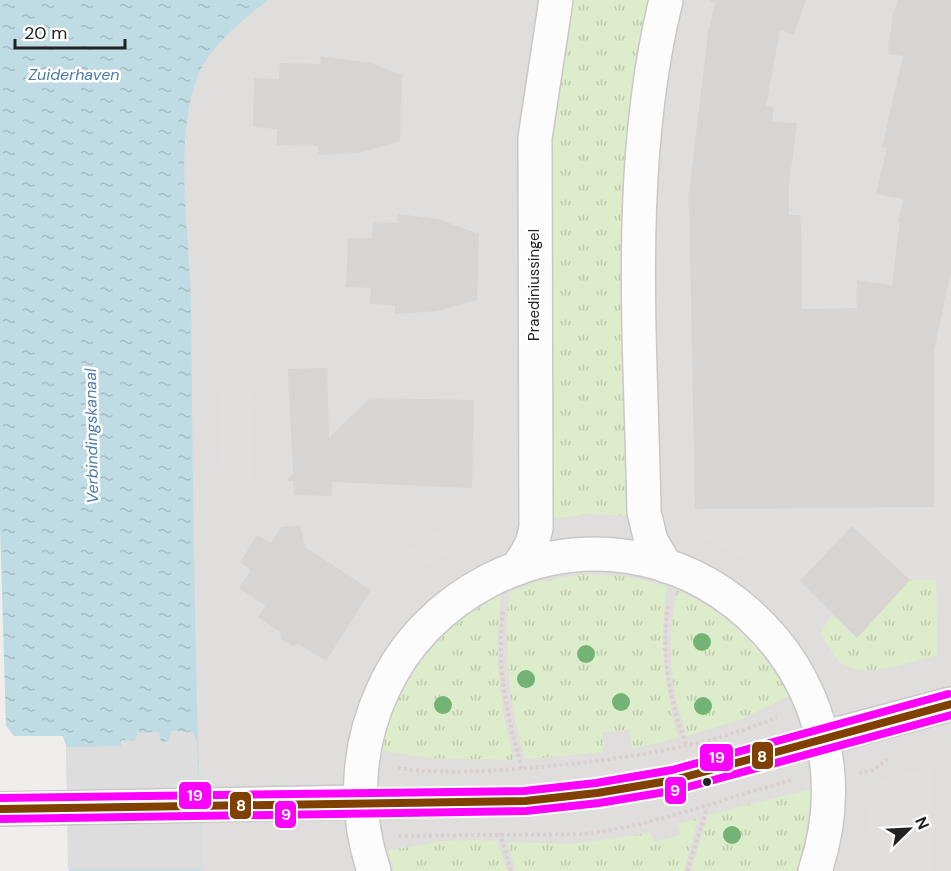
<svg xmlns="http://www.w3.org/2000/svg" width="951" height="871" viewBox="0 0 951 871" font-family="'DM Sans',sans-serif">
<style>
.residential{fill:#dfdedc}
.grass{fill:url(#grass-tufts)}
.parking{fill:#e0dfde}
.water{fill:url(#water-ripples)}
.pier{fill:#dedddd}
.building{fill:#d7d4d2}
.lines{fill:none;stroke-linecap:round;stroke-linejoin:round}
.lane-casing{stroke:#c9c8c7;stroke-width:21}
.street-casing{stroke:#c9c8c7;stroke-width:36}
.path{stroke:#dccecd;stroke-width:4;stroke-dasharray:3 3;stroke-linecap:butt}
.lane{stroke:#fdfcfc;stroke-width:18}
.street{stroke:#fdfcfc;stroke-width:33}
.bus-1-casing{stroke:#fff;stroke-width:12}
.bus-2-casing{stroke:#fff;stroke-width:12}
.bus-3-casing{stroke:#fff;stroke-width:12}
.bus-1{stroke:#804000;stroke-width:8}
.bus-2{stroke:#f0f;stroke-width:8}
.bus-3{stroke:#f0f;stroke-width:8}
.tree{fill:#73b476}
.bus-dot{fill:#222;stroke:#fff;stroke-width:2}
.labels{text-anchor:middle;stroke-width:5;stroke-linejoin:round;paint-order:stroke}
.street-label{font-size:15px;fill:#222;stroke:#fff}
.water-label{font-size:16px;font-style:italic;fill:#4a7aab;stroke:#fff}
.line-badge{stroke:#fff;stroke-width:2}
.badge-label{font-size:16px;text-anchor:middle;font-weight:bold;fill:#fff}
</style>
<defs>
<pattern id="grass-tufts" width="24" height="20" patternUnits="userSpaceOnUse" patternTransform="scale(1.5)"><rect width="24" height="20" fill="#ddeccb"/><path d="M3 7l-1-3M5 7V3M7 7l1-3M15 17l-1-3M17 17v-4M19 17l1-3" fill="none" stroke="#bdcaae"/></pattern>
<pattern id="water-ripples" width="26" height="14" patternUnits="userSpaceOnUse" patternTransform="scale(1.5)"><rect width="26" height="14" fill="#bfdbe3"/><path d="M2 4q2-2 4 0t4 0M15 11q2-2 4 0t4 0" fill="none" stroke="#a4bcc2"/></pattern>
</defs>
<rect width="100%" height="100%" fill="#f0eeeb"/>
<path class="residential" d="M195,0H951V871H195L159,18Z"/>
<g class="grass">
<path d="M566,0H656L634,516L590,514L547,519L544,197Z"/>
<path d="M584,574L631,577L667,586C660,642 664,684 678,738L632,749L629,729L602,733L604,752L525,759C508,703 504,651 509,592L537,582Z"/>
<path d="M910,580H936L938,655C913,661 859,682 839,661C831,653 826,642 820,633L832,615L857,638Z"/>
<path d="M677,590C727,613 763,647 789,696L742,719L687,736C669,687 666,641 677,590Z"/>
<path d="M501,595C494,655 498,701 514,760L432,758L382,751C394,683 440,625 501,595Z"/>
<path d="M812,789L803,850L796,871H691L708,815Z"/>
<path d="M698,818L684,871H515L508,842L572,844L650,833L654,842L681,835L677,825Z"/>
<path d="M469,840L497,841L507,871H394L388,851L442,841Z"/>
</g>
<g class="parking">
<path d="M250,376L255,529L224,530L218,377Z"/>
<path d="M374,472V496H337V473Z"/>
<path d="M934,507L936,580H910L852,526L787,594L743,558L700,535L688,511Z"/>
<path d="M454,520L464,545L427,566L407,582L392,559Z"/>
<path d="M932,768L933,871H861L870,801L876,784L888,777Z"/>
</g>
<path class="water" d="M0,0H268C240,22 206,48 195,84C174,146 190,239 191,305C193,494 195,682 202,871H69L66,746L63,736H14L6,726L0,527Z"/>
<path class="pier" d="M171,731L193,732L197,741L202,870H68L66,747L121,746V740L135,741L137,733L159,732L161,742L169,741Z"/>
<g class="building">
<path d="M709,0H806L794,35L780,30L766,106L774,107L772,122L797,123L789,184V215H801L802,309L857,308V280L892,285L900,222H898L903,199L876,194L887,148L882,147L903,56L888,54L893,13L899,0H951V271L934,351V507L695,509L689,194L708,33L715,4Z"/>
<path d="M320,56L371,63L402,75L400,141L359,153L318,155V146L277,145V129L253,127L254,78L279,79V63L321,64Z"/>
<path d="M398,214L438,219L479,234L477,300L437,311L395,314V305L370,304L371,288L346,287L348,238H372L373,222L397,223Z"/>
<path d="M327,368L329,438L370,398L474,400L472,488L332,482V496L294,495L293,481H286L293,474L288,369Z"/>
<path d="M300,525L305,547L371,590L326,661L299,644L292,646L281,639L280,632L258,617L266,606L239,588L251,570L240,562L257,535L271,543L281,527Z"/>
<path d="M852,526L910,580L857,638L800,581Z"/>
</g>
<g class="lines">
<defs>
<path id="lane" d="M360,802C465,804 571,803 674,780C724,769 774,752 823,738"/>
<g id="street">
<path d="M666,566L651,541L644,512C641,342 625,167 666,0"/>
<path d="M518,568L532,544L536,528L535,138L556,0"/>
<path d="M823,738L951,704"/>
<path d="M0,809L360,802"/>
<path d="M374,871C354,811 356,748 383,690C404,643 442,605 488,581C679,483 883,670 815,871"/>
</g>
</defs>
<use href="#lane" class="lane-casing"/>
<use href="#street" class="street-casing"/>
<g class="path">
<path d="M668,606C660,654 670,700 686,745"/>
<path d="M503,612C496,667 507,716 522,768"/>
<path d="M398,768C444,775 493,771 540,767C620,759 702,749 777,717"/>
<path d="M859,773L872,771L889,758"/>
<path d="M500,833L511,871"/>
<path d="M399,836L584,834C656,825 722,799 792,780"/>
<path d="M687,871L707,808"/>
</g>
<use href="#lane" class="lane"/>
<use href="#street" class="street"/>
<defs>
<path id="bus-1" d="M0,809L525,801L597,793L674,780L951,704"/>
<path id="bus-2" d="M0,819L526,811L599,803L677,790L951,715"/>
<path id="bus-3" d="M0,798L524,791L596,783L672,770L948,694"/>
</defs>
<use href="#bus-1" class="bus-1-casing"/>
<use href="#bus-2" class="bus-2-casing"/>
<use href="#bus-3" class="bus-3-casing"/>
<use href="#bus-1" class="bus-1"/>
<use href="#bus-2" class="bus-2"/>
<use href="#bus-3" class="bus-3"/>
</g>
<g class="tree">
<circle cx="702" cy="642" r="9"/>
<circle cx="586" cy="654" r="9"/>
<circle cx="526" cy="679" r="9"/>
<circle cx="621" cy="702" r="9"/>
<circle cx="443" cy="705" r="9"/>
<circle cx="703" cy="706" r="9"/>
<circle cx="732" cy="835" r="9"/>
</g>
<circle class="bus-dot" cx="707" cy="782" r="5"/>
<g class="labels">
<g class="street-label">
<text transform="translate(534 285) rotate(-90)" y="5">Praediniussingel</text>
</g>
<g class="water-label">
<text x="74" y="80">Zuiderhaven</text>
<text transform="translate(91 436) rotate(-91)" y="6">Verbindingskanaal</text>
</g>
</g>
<g class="line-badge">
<rect x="751" y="741" width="23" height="29" rx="6" fill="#804000"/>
<rect x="699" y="743" width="35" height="29" rx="6" fill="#f0f"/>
<rect x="664" y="776" width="23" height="29" rx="6" fill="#f0f"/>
<rect x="178" y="781" width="34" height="29" rx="6" fill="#f0f"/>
<rect x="229" y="791" width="23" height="29" rx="6" fill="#804000"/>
<rect x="274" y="800" width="23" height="29" rx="6" fill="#f0f"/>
</g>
<g class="badge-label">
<text x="762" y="762">8</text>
<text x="717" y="763">19</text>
<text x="675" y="796">9</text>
<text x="195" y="801">19</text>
<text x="241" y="811">8</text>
<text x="286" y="820">9</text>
</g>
<g transform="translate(909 829) rotate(66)" stroke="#ffffff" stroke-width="4.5" paint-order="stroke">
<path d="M0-4.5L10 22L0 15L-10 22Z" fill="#222222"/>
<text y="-9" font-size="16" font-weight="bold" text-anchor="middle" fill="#222222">N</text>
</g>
<path d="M15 39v9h110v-9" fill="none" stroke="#222222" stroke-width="3"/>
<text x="24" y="39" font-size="18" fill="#222222" stroke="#ffffff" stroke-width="4.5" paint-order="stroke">20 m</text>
</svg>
